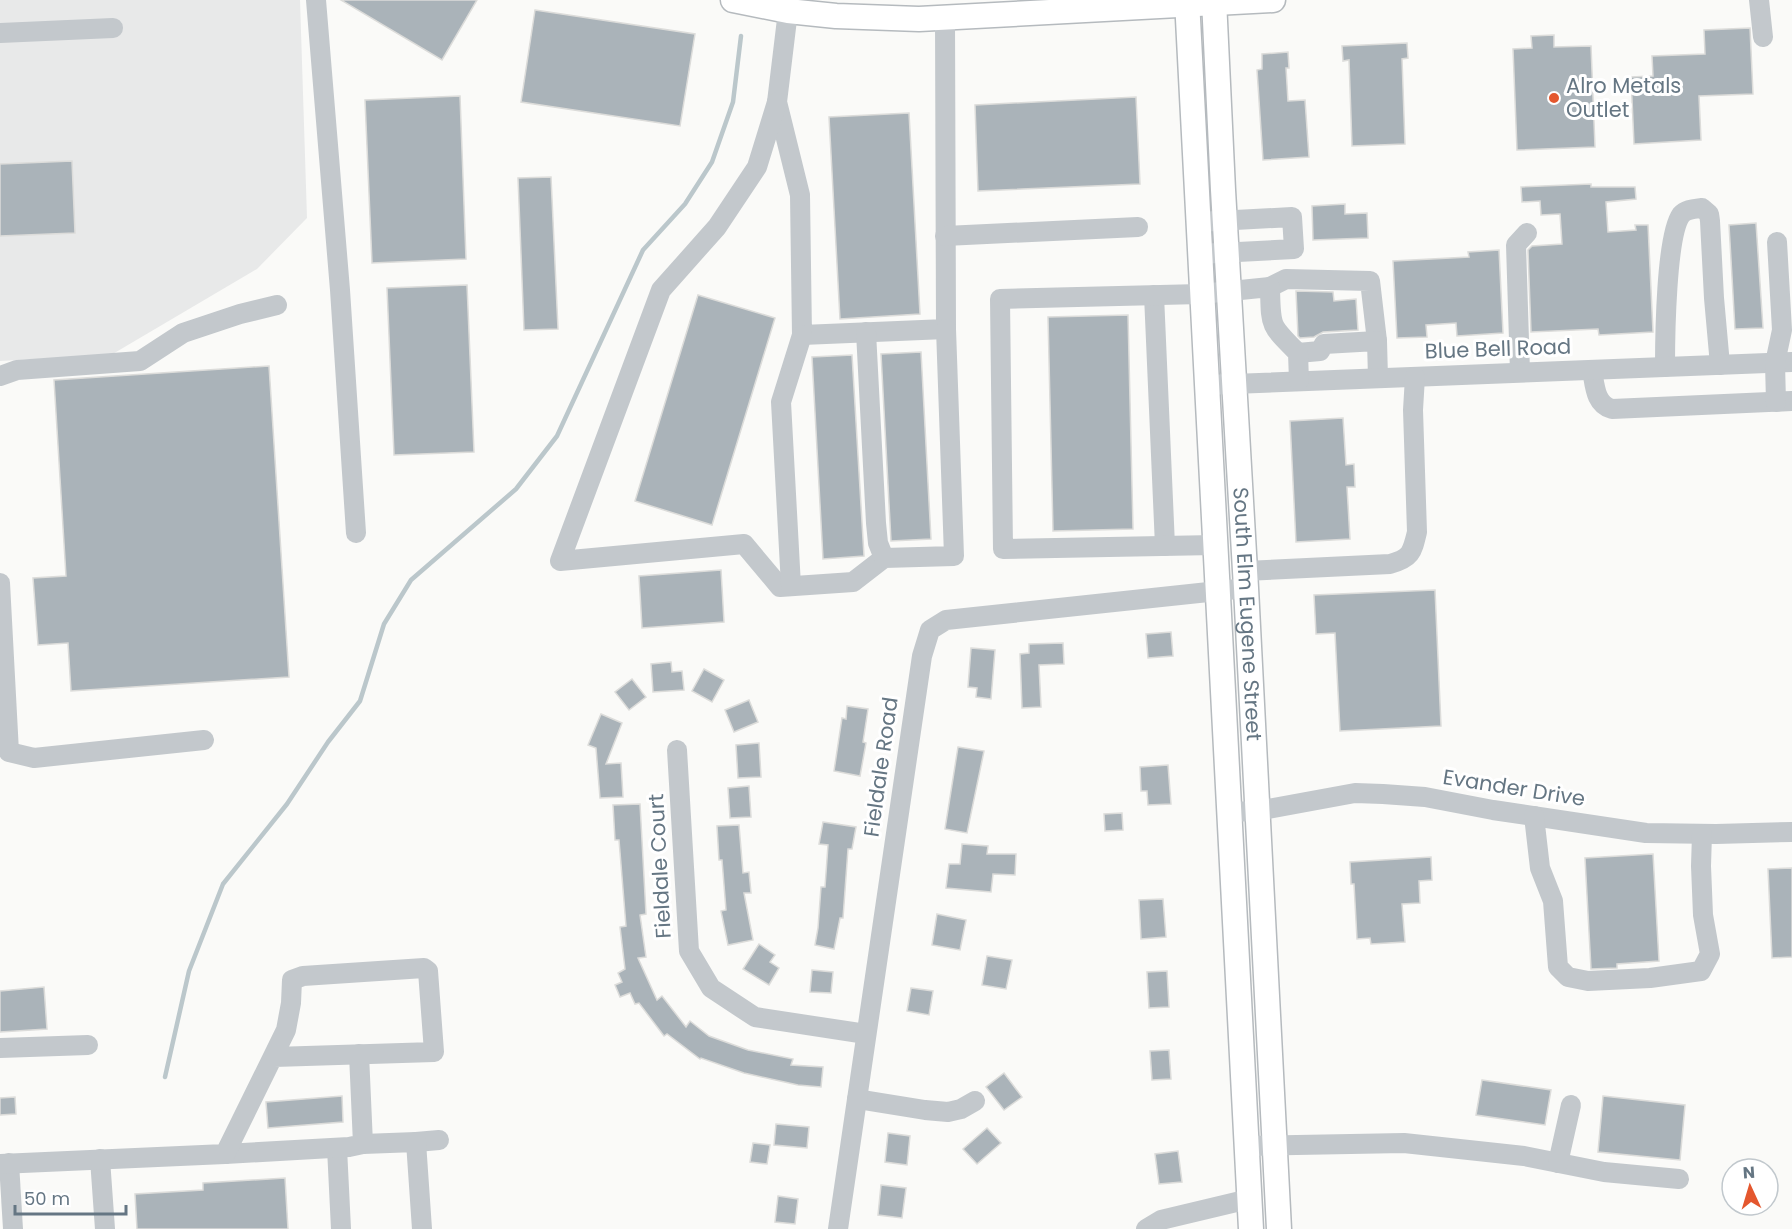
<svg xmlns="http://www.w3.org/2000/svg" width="1792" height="1229" viewBox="0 0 1792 1229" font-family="Poppins,sans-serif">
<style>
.built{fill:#e8e9e9}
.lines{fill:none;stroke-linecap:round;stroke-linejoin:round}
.stream{stroke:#bbc7cb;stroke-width:4.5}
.building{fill:#aab3b9;stroke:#dcdcda;stroke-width:1.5}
.major-casing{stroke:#b5babe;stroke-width:27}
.minor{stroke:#c3c8cc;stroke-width:20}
.major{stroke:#fff;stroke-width:24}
.poi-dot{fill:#e4572e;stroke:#fff;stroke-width:2}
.labels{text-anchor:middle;stroke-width:6;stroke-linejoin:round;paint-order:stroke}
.poi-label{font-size:21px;fill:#657683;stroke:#fff;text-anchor:start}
.street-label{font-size:21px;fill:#657683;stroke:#fff}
</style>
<rect width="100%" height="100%" fill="#fafaf8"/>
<path class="built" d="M0,0H300L307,218L257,269L111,355L0,361Z"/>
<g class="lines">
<path class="stream" d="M165,1077L189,971L223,884L287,804L328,742L360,701L384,624L411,580L516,489L557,436L643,250L685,204L712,162L733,102L741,36"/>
</g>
<g class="building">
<path d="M341,0H477L442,60Z"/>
<path d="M535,10L695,34L680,126L521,102Z"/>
<path d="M1750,28L1753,94L1699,96L1701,140L1634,144L1631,77L1653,76L1652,56L1705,54L1704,30Z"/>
<path d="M1554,35V47L1591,46L1595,147L1517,150L1513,49L1532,48L1531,36Z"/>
<path d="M1407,43L1408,58L1402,59L1405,144L1352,146L1349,60L1343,61L1342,46Z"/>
<path d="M1288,52L1289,68H1286L1288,101L1305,100L1309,157L1263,160L1257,70L1262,69V54Z"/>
<path d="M460,96L466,259L372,263L365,100Z"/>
<path d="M1136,97L1140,184L978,191L975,105Z"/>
<path d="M909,113L920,314L840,319L829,117Z"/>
<path d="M72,161L75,233L0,236V164Z"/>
<path d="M551,177L558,329L524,330L518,178Z"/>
<path d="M1591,184V187H1635L1636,199L1606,202L1608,232L1636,230L1635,225H1648L1653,332L1599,335L1598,329L1531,332L1528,250L1532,246L1562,244L1560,214L1541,215L1540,201L1522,202L1521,187Z"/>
<path d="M1345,204V214L1367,213L1368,238L1313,240L1312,206Z"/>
<path d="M1756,223L1763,328L1735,329L1729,225Z"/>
<path d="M1499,250L1503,333L1457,336L1456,323L1426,325L1427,337L1397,338L1393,261L1469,257L1468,252Z"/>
<path d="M467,285L474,452L394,455L387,288Z"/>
<path d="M1296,291L1333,292L1334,301L1356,299L1358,330L1323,332L1314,337L1300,338L1298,336Z"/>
<path d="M698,295L775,318L712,525L635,501Z"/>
<path d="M1128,315L1133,529L1053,531L1048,317Z"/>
<path d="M921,352L931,539L891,541L881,354Z"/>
<path d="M852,355L864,556L823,559L812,357Z"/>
<path d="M269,366L289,677L71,691L68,643L38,645L33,578L66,576L54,380Z"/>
<path d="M1343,418L1346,465L1354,464L1355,487H1347L1350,539L1296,542L1290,421Z"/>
<path d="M721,570L724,622L642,628L639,576Z"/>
<path d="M1435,590L1441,726L1340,731L1335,633L1316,634L1314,595Z"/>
<path d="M1171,632L1173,656L1148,658L1146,634Z"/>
<path d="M1063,643L1064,664L1039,665L1041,707L1022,708L1020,654L1029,653V644Z"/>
<path d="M971,648L995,650L991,699L976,697L977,688L968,687Z"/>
<path d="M671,662L672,672L682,671L684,690L653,692L651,664Z"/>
<path d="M704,669L724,680L712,702L692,691Z"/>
<path d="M632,679L646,697L629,710L615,692Z"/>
<path d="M749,700L758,722L734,732L725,710Z"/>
<path d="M847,706L868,709L863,742L866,743L860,776L834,771L842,718L846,719Z"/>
<path d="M601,714L622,723L606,764L621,763L623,797L600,798L596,748L588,745Z"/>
<path d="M759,743L761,777L738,778L736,745Z"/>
<path d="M958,747L984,751L967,833L945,829Z"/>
<path d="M1168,765L1171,804L1148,805L1147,791H1141L1140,767Z"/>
<path d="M749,786L751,817L730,818L728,788Z"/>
<path d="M640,804L646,914L640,915L646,957L638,958L657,1000L662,996L686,1027L690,1021L709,1036L748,1050L793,1059L791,1065L823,1067L821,1087L798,1085L744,1073L701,1058L700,1059L667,1034L664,1036L639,1003L635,1004L630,993L620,997L615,985L622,982L618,973L625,969L620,927L626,926L619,840H615L613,805Z"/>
<path d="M1122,813L1123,830L1105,831L1104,814Z"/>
<path d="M823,822L856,827L852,849H848L843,918H840L834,949L815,945L818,928L821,887H825L828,845L819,844Z"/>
<path d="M739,825L743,873L749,872L751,893H744L753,940L728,945L721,911L726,910L722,860H719L717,826Z"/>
<path d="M962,844L988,846L987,854H1016L1015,875L993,874L991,892L946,888L949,864H960Z"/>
<path d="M1653,854L1659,961L1617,964V968L1591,969L1585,858Z"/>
<path d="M1431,857L1432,880L1419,881L1420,903L1402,904L1405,942L1371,944L1370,938L1357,939L1354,884H1351L1350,862Z"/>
<path d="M1792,868V957L1772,958L1768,869Z"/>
<path d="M1163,899L1166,937L1141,939L1139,900Z"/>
<path d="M937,914L966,920L960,950L932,945Z"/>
<path d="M759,944L775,955L770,962L779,968L769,985L743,969Z"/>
<path d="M987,956L1012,960L1006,989L982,985Z"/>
<path d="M812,970L833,972L831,993L810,992Z"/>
<path d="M1167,971L1169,1007L1149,1008L1147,972Z"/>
<path d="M44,987L47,1029L0,1032V991Z"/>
<path d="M911,988L933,991L929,1015L907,1011Z"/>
<path d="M1169,1050L1171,1079L1152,1080L1150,1051Z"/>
<path d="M1004,1073L1022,1097L1004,1110L986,1087Z"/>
<path d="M1482,1080L1551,1090L1545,1125L1476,1115Z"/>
<path d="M342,1096L343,1122L268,1128L266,1102Z"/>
<path d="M1603,1096L1685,1105L1680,1160L1598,1152Z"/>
<path d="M15,1097L16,1114L0,1115V1098Z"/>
<path d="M776,1124L809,1127L807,1148L774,1145Z"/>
<path d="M987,1128L1001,1143L977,1164L963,1149Z"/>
<path d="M888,1133L910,1136L907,1165L885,1162Z"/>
<path d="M753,1143L770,1145L767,1164L750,1162Z"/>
<path d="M1178,1151L1182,1182L1159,1184L1155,1154Z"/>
<path d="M285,1178L288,1229H137L135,1194L203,1190V1183Z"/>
<path d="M881,1185L906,1188L902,1218L878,1215Z"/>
<path d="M778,1196L798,1199L795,1224L775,1222Z"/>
</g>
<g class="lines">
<defs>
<g id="major">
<path d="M733,0L788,11L836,16L919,19L1273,0"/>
<path d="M1187,0L1251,1229"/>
<path id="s1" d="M1214,0L1223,190L1246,588L1279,1229"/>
</g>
</defs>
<use href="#major" class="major-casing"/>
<g class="minor">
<path d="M316,0L340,290L356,533"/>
<path d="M1759,0L1763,37"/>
<path d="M788,11L777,102L800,195L802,335L946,329L945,18"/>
<path d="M0,33L113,28"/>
<path d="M777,102L757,167L717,227L661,290L560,561L744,544L780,587L853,582L884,558L954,556L946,329"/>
<path d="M1198,222L1292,217L1294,249L1199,254"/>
<path d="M945,236L1138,227"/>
<path d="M1270,287L1286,279L1370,281L1377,341"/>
<path d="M1154,295L1165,546"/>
<path d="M866,332L876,523L878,543L884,558"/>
<path d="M1298,353L1320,351L1324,344L1377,341L1378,378"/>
<path d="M1665,367C1665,339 1666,236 1681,215C1686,209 1695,209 1702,208L1709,214L1710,221L1714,298L1720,365"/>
<path d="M1592,370C1595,386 1595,404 1612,409L1792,401"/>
<path d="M1520,372L1516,245L1527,233"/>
<path d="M0,376L17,370L140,361L183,333L240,314L277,305"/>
<path d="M1207,385L1792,362"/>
<path d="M1776,402L1775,363L1782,330L1777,242"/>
<path d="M1215,545L1003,549L1000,299L1201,294L1270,287C1271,327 1269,324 1298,353L1299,381"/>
<path d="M1245,571L1390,564C1411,558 1412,553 1417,532L1413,410L1415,377"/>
<path d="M0,583L9,752L34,758L204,740"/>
<path d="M791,586L781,402L802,335"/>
<path d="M677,750L689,951L711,988L755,1017L866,1034"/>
<path d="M1229,812L1257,811L1355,793L1383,794L1425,797L1493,810L1646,833L1716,834L1792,832"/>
<path d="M1534,816L1540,868L1553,901L1558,967L1568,977L1588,981L1650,978L1701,971L1710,954L1703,915L1701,866L1702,834"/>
<path d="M0,1048L88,1045"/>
<path d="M857,1099L925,1110L948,1112L961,1109L975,1101"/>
<path d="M416,1142L439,1140"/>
<path d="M363,1144L416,1142L422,1229"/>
<path d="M1246,1146L1404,1143L1524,1156L1604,1172L1679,1179"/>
<path d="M337,1148L341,1229"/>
<path d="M225,1154L349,1147L363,1144L359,1054"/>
<path d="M100,1159L105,1229"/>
<path d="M9,1163L13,1229"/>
<path d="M1558,1163L1571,1105"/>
<path d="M0,1164L225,1154L286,1030L291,1003L292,980L303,976L424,968L428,971L434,1052L274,1057"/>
<path d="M838,1229L922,656L930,630L946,620L1246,588"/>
<path d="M1146,1229L1161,1220L1249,1199"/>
</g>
<use href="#major" class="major"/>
</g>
<circle class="poi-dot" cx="1554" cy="98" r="6"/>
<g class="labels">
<g class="poi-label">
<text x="1566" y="93">Alro Metals<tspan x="1566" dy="24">Outlet</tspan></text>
</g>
<g class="street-label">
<text transform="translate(1498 349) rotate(-2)" y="7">Blue Bell Road</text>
<text dy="7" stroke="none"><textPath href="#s1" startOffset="615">South Elm Eugene Street</textPath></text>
<text transform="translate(881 767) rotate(-82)" y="7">Fieldale Road</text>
<text transform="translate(1514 788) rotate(9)" y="7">Evander Drive</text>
<text transform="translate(660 866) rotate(-93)" y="7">Fieldale Court</text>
</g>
</g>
<g transform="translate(1750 1187) rotate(356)"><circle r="28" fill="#ffffff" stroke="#c1c8cd" stroke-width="1.5"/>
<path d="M0-4.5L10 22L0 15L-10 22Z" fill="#e4572e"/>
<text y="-9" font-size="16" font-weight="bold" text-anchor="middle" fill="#657683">N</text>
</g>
<path d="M15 1205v9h111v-9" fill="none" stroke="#657683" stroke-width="3"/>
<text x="24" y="1205" font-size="18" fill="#657683" stroke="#ffffff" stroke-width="4.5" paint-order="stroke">50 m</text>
</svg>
